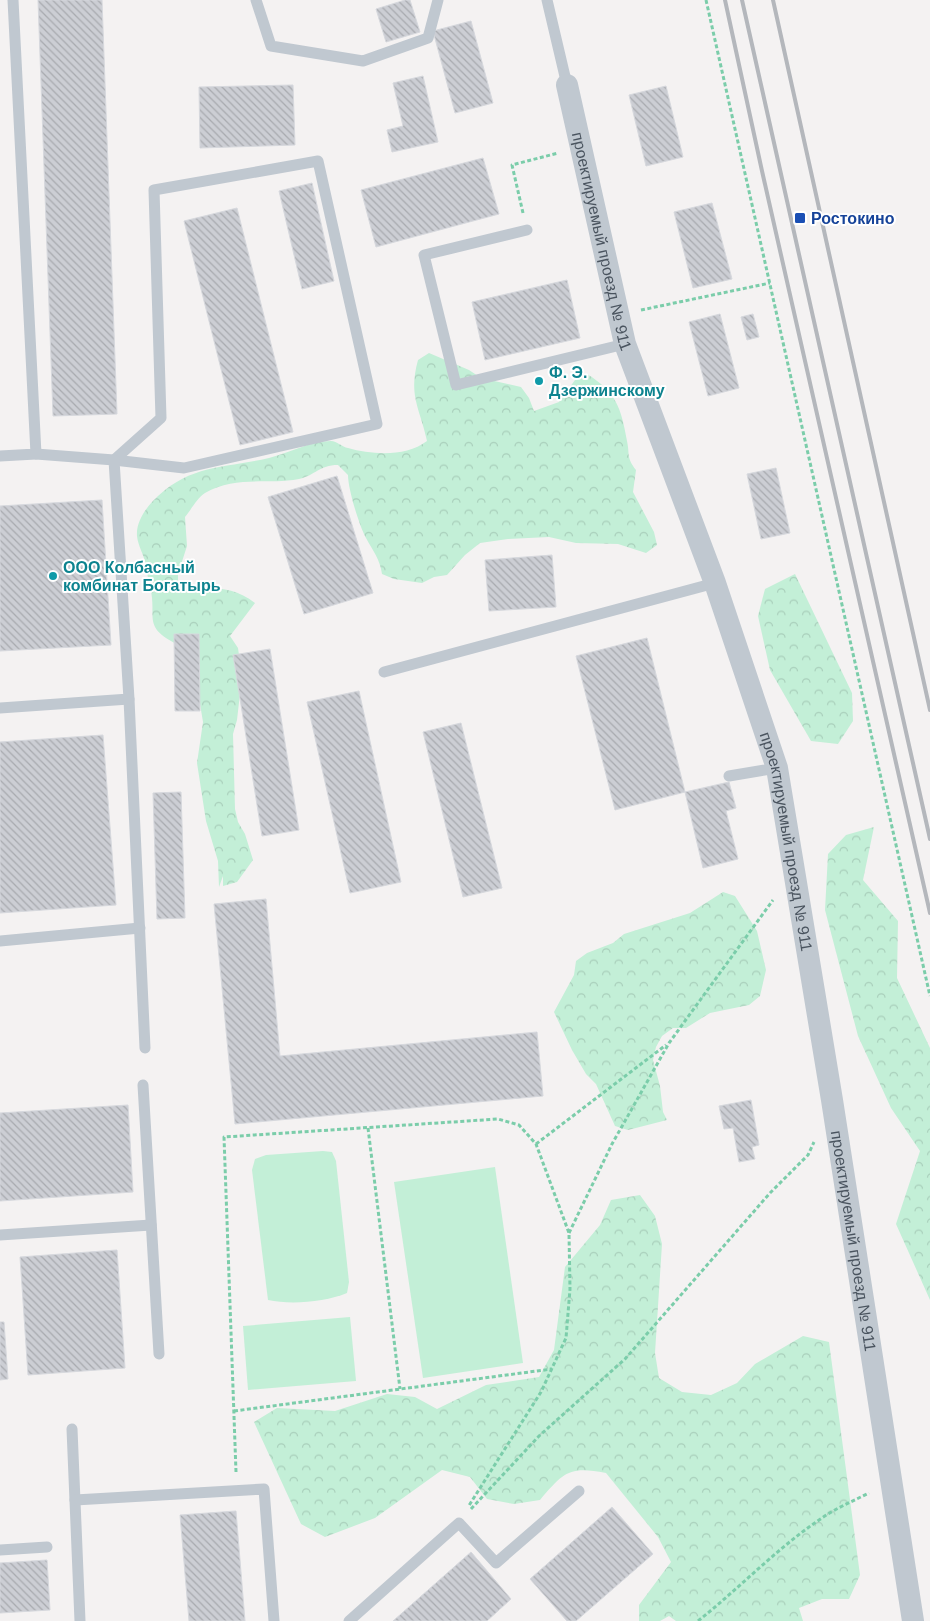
<svg xmlns="http://www.w3.org/2000/svg" width="930" height="1621" viewBox="0 0 930 1621" font-family="Arial,sans-serif">
<style>
.forest{fill:url(#forest-crowns)}
.park{fill:#c3efd7}
.building{fill:url(#building-back-hatch);stroke:#d6d8dd}
.lines{fill:none;stroke-linecap:round;stroke-linejoin:round}
.path{stroke:#7bcdaa;stroke-width:3;stroke-dasharray:4 2.5;stroke-linecap:butt}
.lane{stroke:#c0c8d0;stroke-width:11}
.street{stroke:#c0c8d0;stroke-width:22}
.rail{stroke:#b4b7bc;stroke-width:4}
.transit-dot{fill:#1a4fb4;stroke:#fff;stroke-width:2}
.culture-dot{fill:#0f9aa8;stroke:#fff;stroke-width:2}
.labels{text-anchor:middle;stroke-width:4;stroke-linejoin:round;paint-order:stroke}
.transit-label{font-size:16px;font-weight:bold;fill:#164399;stroke:#fff;text-anchor:start}
.street-label{font-size:16px;fill:#4a545f;stroke:#fff}
.culture-label{font-size:16px;font-weight:bold;fill:#0d838f;stroke:#fff;text-anchor:start}
</style>
<defs>
<pattern id="forest-crowns" width="20" height="18" patternUnits="userSpaceOnUse" patternTransform="scale(1.25)"><rect width="20" height="18" fill="#c3efd7"/><path d="M2 6a3 3 0 1 1 6 0M12 15a3 3 0 1 1 6 0" fill="none" stroke="#a9cfbb"/></pattern>
<pattern id="building-back-hatch" width="6" height="6" patternUnits="userSpaceOnUse" patternTransform="scale(1.25)"><rect width="6" height="6" fill="#ccced4"/><path d="M-1 5l2 2M0 0l6 6M5-1l2 2" fill="none" stroke="#a8aaaf"/></pattern>
</defs>
<rect width="100%" height="100%" fill="#f4f2f2"/>
<g class="forest">
<path d="M429,353L469,370L481,378L521,387L529,398L534,411L559,402L575,380L587,374C616,392 621,407 627,441C630,455 626,457 636,470L633,492L654,532L657,545L646,553L618,544L576,543L549,537L508,539L480,543L465,555L447,575L434,577L422,583L394,579L382,574C380,559 373,551 366,538C359,525 348,489 348,475L338,465C319,465 316,475 299,479C267,485 235,475 205,493C197,498 191,510 185,517L187,546L178,574V589C207,588 231,584 255,603L230,636L238,648L242,676L237,720L233,734L235,809L238,822L245,834L253,860L237,882L223,886V876L219,887L218,861L206,821L197,763L203,722L198,692L179,645C140,627 158,616 150,587C148,579 147,572 146,565C144,555 138,546 137,536C136,523 144,511 152,502C188,464 222,469 269,458C289,453 310,441 331,441C337,441 342,447 348,448C373,455 406,457 427,441C420,408 408,396 418,360Z"/>
<path d="M795,574L852,693L853,721L838,744L811,741L770,670L758,616L765,589Z"/>
<path d="M874,827L863,880L898,921L897,978L930,1048V1300L896,1224L920,1151L891,1108L858,1036L825,910L828,854L846,835Z"/>
<path d="M723,892L735,896L757,931L766,970L760,996L749,1005L710,1013L686,1028H673L662,1036L656,1047L653,1060L660,1086L663,1112L667,1120L628,1130L615,1126L596,1084L586,1074L572,1050L554,1012L574,975L576,961L587,953L613,943L624,934L690,913Z"/>
<path d="M640,1195L655,1216L662,1244L655,1353L659,1378L682,1392L711,1395L737,1383L755,1364L803,1336L829,1342L860,1575L849,1599H822L799,1608L803,1621H676L669,1616L660,1621H639V1605L671,1562L658,1537L606,1473C569,1466 564,1472 540,1500L514,1504L487,1499L470,1477L442,1470L375,1518L325,1537L301,1524L254,1422L277,1408L335,1411L387,1394L415,1397L437,1409L486,1385L539,1377L554,1350L565,1267L600,1225L611,1200Z"/>
</g>
<g class="park">
<path d="M323,1151L332,1152L336,1161L349,1282L347,1293C325,1302 291,1305 268,1300L252,1170L255,1159L266,1155Z"/>
<path d="M495,1167L523,1363L423,1378L394,1182Z"/>
<path d="M350,1317L356,1381L248,1390L243,1326Z"/>
</g>
<g class="building">
<path d="M38,0H102L117,414L53,416Z"/>
<path d="M405,0H410L420,32L386,42L376,9Z"/>
<path d="M471,21L493,103L455,113L433,31Z"/>
<path d="M423,76L438,142L392,152L387,130L403,126L393,83Z"/>
<path d="M293,85L295,145L200,148L199,87Z"/>
<path d="M666,86L683,157L646,166L629,95Z"/>
<path d="M483,158L499,214L376,247L361,190Z"/>
<path d="M312,183L334,281L302,289L279,191Z"/>
<path d="M712,203L732,279L693,288L674,212Z"/>
<path d="M237,208L293,432L240,445L184,221Z"/>
<path d="M567,280L580,338L485,360L472,302Z"/>
<path d="M720,314L739,388L708,396L689,322Z"/>
<path d="M753,314L759,337L747,340L741,317Z"/>
<path d="M776,468L790,533L761,539L747,474Z"/>
<path d="M337,476L373,593L304,614L268,497Z"/>
<path d="M102,500L111,645L0,651V506Z"/>
<path d="M552,555L556,607L489,611L485,560Z"/>
<path d="M174,634H199L200,711H175Z"/>
<path d="M647,638L685,792L615,810L576,656Z"/>
<path d="M270,649L299,830L262,836L233,655Z"/>
<path d="M359,691L401,882L350,893L307,702Z"/>
<path d="M461,723L502,888L463,897L423,732Z"/>
<path d="M103,735L116,905L0,913V742Z"/>
<path d="M729,782L736,808L726,811L738,859L703,868L685,792Z"/>
<path d="M181,792L185,918L157,919L153,793Z"/>
<path d="M266,899L280,1056L537,1032L543,1096L235,1124L214,904Z"/>
<path d="M751,1100L759,1145L752,1147L755,1159L739,1162L733,1128L724,1129L719,1106Z"/>
<path d="M128,1105L133,1192L0,1201V1113Z"/>
<path d="M117,1250L125,1368L28,1375L20,1257Z"/>
<path d="M0,1322H4L8,1379L0,1380Z"/>
<path d="M612,1507L653,1554L576,1621H567L530,1579Z"/>
<path d="M236,1511L245,1621H189L180,1515Z"/>
<path d="M471,1552L511,1599L487,1621H393Z"/>
<path d="M47,1560L50,1610L0,1613V1563Z"/>
</g>
<g class="lines">
<g class="path">
<path d="M706,0L930,996"/>
<path d="M523,213L512,165L558,153"/>
<path d="M641,310L770,283"/>
<path d="M368,1128L400,1389"/>
<path d="M536,1144L666,1045"/>
<path d="M569,1233L612,1144L669,1043L773,900"/>
<path d="M234,1411L552,1369"/>
<path d="M236,1472L224,1137L498,1119L519,1125L536,1144L569,1233L570,1289L566,1338L541,1392L468,1507"/>
<path d="M471,1509L539,1436L625,1359L770,1193L808,1155L814,1142"/>
<path d="M698,1621C742,1586 781,1544 828,1514C841,1506 855,1500 869,1493"/>
</g>
<g class="lane">
<path d="M256,0L271,46L363,61L428,38L438,0"/>
<path d="M547,0L567,85"/>
<path d="M318,161L377,424L184,468L114,460L161,418L154,190Z"/>
<path d="M527,230L424,255L456,385L625,344"/>
<path d="M0,456L36,454L13,0"/>
<path d="M384,672L715,583"/>
<path d="M129,699L145,1048"/>
<path d="M0,708L129,699L114,460L36,454"/>
<path d="M729,776L777,768"/>
<path d="M0,941L140,928"/>
<path d="M143,1085L159,1354"/>
<path d="M0,1235L151,1225"/>
<path d="M72,1429L80,1621"/>
<path d="M75,1500L264,1489L274,1621"/>
<path d="M0,1550L47,1547"/>
<path d="M349,1621L459,1523L496,1563L579,1491"/>
</g>
<path class="street" id="s1" d="M567,85L625,344L715,583L777,768L832,1100L913,1621"/>
<g class="rail">
<path d="M725,0L762,171L930,913"/>
<path d="M742,0L930,839"/>
<path d="M773,0L930,710"/>
</g>
</g>
<rect class="transit-dot" x="794" y="212" width="12" height="12" rx="2.5"/>
<g class="culture-dot">
<circle cx="539" cy="381" r="5"/>
<circle cx="53" cy="576" r="5"/>
</g>
<g class="labels">
<g class="transit-label">
<text x="811" y="224">Ростокино</text>
</g>
<g class="street-label">
<text dy="6" stroke="none"><textPath href="#s1" startOffset="160">проектируемый проезд № 911</textPath></text>
<text dy="6" stroke="none"><textPath href="#s1" startOffset="790">проектируемый проезд № 911</textPath></text>
<text dy="6" stroke="none"><textPath href="#s1" startOffset="1195">проектируемый проезд № 911</textPath></text>
</g>
<g class="culture-label">
<text x="549" y="378">Ф. Э.<tspan x="549" dy="18">Дзержинскому</tspan></text>
<text x="63" y="573">ООО Колбасный<tspan x="63" dy="18">комбинат Богатырь</tspan></text>
</g>
</g>
</svg>
